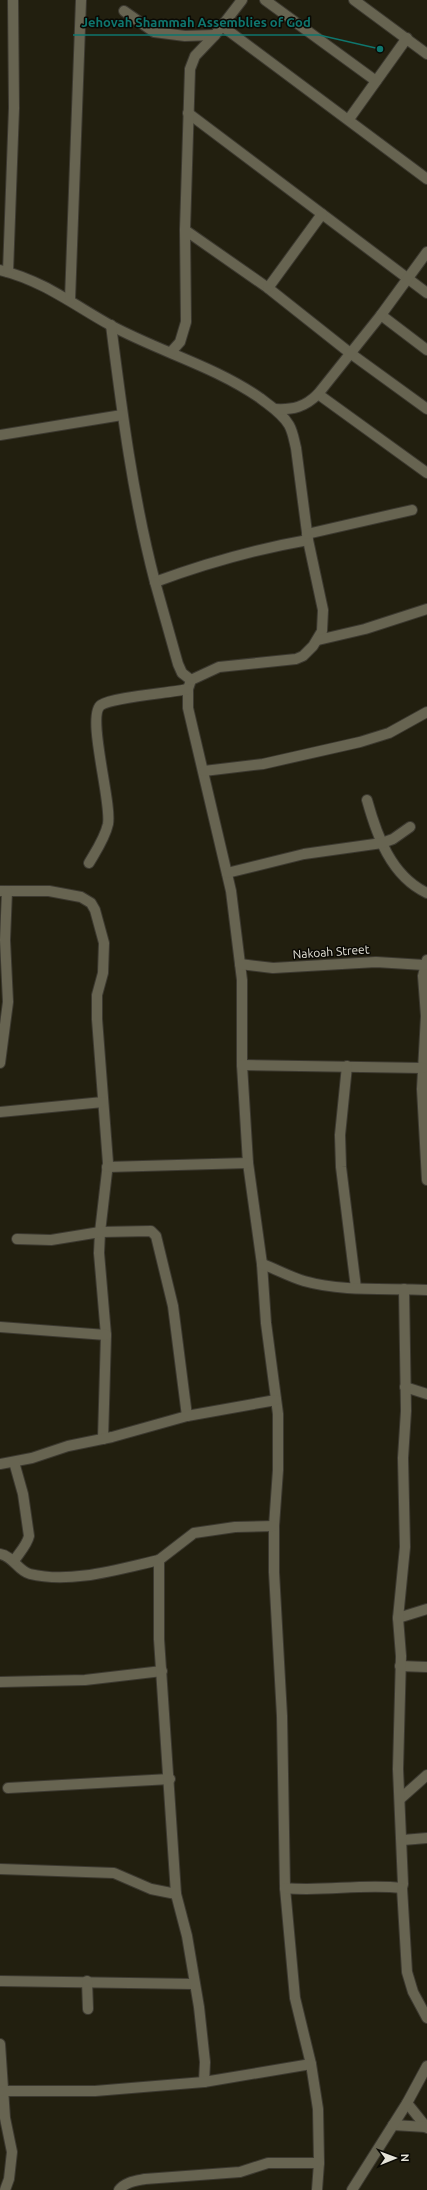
<svg xmlns="http://www.w3.org/2000/svg" width="427" height="2190" viewBox="0 0 427 2190" font-family="Ubuntu,sans-serif">
<style>
.lines{fill:none;stroke-linecap:round;stroke-linejoin:round}
.minor-casing{stroke:#3c3930;stroke-width:12}
.minor{stroke:#676451;stroke-width:10}
.labels{text-anchor:middle;stroke-width:3;stroke-linejoin:round;paint-order:stroke}
.street-label{font-size:12px;fill:#e5e3d8;stroke:#0a0904}
.leader{fill:none;stroke:#0f766e;stroke-width:1.5}
.callout-dot{fill:#0f766e;stroke:#0a0904;stroke-width:1.5}
.callout-label{font-size:13px;text-anchor:middle;font-weight:bold;fill:#0f766e;stroke:#0a0904;stroke-width:3;stroke-linejoin:round;paint-order:stroke}
</style>
<rect width="100%" height="100%" fill="#221f0f"/>
<g class="lines">
<defs>
<g id="minor">
<path d="M265,0L376,81"/>
<path d="M354,0L427,54"/>
<path d="M124,11L154,32L185,36L215,35"/>
<path d="M222,26L427,179"/>
<path d="M188,113L427,293"/>
<path d="M349,119L407,38"/>
<path d="M185,230L268,288L350,353L427,409"/>
<path d="M0,270C42,280 74,305 110,325C160,352 214,366 260,398C270,406 282,413 289,425C293,432 294,440 296,448L308,540L323,610L322,631L313,646L303,656L296,659L219,667L191,680L188,689V708L231,891L242,980V1065L248,1163L262,1264L266,1323L278,1414V1470L274,1526V1572L282,1716L285,1888L295,1998L311,2064L318,2109L319,2163L317,2190"/>
<path d="M8,272L14,108L13,0"/>
<path d="M268,288L322,214"/>
<path d="M70,300L81,0"/>
<path d="M381,315L427,350"/>
<path d="M111,325C122,412 133,498 155,582C204,564 256,549 308,540"/>
<path d="M171,352L180,342L186,322L185,230L190,69L195,56L215,35L242,0"/>
<path d="M318,394L427,473"/>
<path d="M275,409C293,410 305,407 318,394L381,315L427,252"/>
<path d="M0,435L122,415"/>
<path d="M307,534L412,510"/>
<path d="M155,582L178,664L182,673L191,680"/>
<path d="M318,640L365,629L427,609"/>
<path d="M204,771L263,764L360,742L389,733L427,712"/>
<path d="M367,800C377,836 391,876 427,893"/>
<path d="M89,863C96,851 105,838 108,824C112,802 86,715 101,705C113,697 170,693 188,689"/>
<path d="M227,873L304,854L382,843L393,839L410,827"/>
<path d="M0,891H49L81,897L91,903L95,910L104,943L103,973L97,995V1019L108,1163L100,1232L99,1253L106,1335L103,1439"/>
<path d="M427,960L423,976L426,1016L422,1089L427,1180"/>
<path d="M240,964L273,968L376,962L424,965"/>
<path d="M0,1063L8,1002L5,940L7,891"/>
<path d="M242,1065L423,1068"/>
<path d="M347,1066L340,1135L341,1167L356,1288"/>
<path d="M0,1112L103,1102"/>
<path d="M107,1167L248,1163"/>
<path d="M17,1239L51,1240L100,1232L151,1231L156,1236L173,1306L187,1416"/>
<path d="M262,1264C276,1269 290,1277 304,1281C343,1292 387,1288 427,1290"/>
<path d="M0,1327L106,1335"/>
<path d="M405,1387L427,1394"/>
<path d="M0,1464L32,1458L68,1446L112,1437L187,1416L276,1400"/>
<path d="M0,1554C13,1556 18,1571 30,1574C71,1584 119,1569 159,1560"/>
<path d="M14,1561C19,1553 27,1545 29,1536L23,1494L14,1462"/>
<path d="M398,1618L427,1609"/>
<path d="M400,1666L427,1667"/>
<path d="M0,1682L85,1680L162,1671"/>
<path d="M8,1788L170,1779"/>
<path d="M400,1799L427,1775"/>
<path d="M403,1840L427,1838"/>
<path d="M0,1869L114,1873L151,1889L176,1894"/>
<path d="M285,1888C324,1892 363,1883 402,1888L403,1884L398,1769L401,1656L398,1618L405,1547L403,1458L406,1411L404,1289"/>
<path d="M402,1888L407,1972L413,1992L427,2018"/>
<path d="M0,1981L194,1984"/>
<path d="M87,1981L88,2009"/>
<path d="M0,2044L5,2118L12,2152L9,2179L5,2190"/>
<path d="M204,2082L205,2062L199,2007L187,1936L176,1894L159,1639V1560L194,1533L235,1527L274,1526"/>
<path d="M4,2091H95L204,2082L311,2064"/>
<path d="M407,2103L427,2128"/>
<path d="M393,2125L426,2127"/>
<path d="M119,2190C125,2182 135,2181 145,2179L240,2172L268,2163H319"/>
<path d="M352,2190L407,2103L427,2066"/>
</g>
</defs>
<use href="#minor" class="minor-casing"/>
<use href="#minor" class="minor"/>
</g>
<g class="labels">
<g class="street-label">
<text transform="translate(331 952) rotate(-4)" y="4">Nakoah Street</text>
</g>
</g>
<path class="leader" d="M380 49L319 35H73"/>
<circle class="callout-dot" cx="380" cy="49" r="4"/>
<g class="callout-label">
<text x="196" y="27">Jehovah Shammah Assemblies of God</text>
</g>
<g transform="translate(395 2158) rotate(89)" stroke="#0a0904" stroke-width="3" paint-order="stroke">
<path d="M0-3L7 15L0 10L-7 15Z" fill="#e5e3d8"/>
<text y="-6" font-size="11" font-weight="bold" text-anchor="middle" fill="#e5e3d8">N</text>
</g>
</svg>
